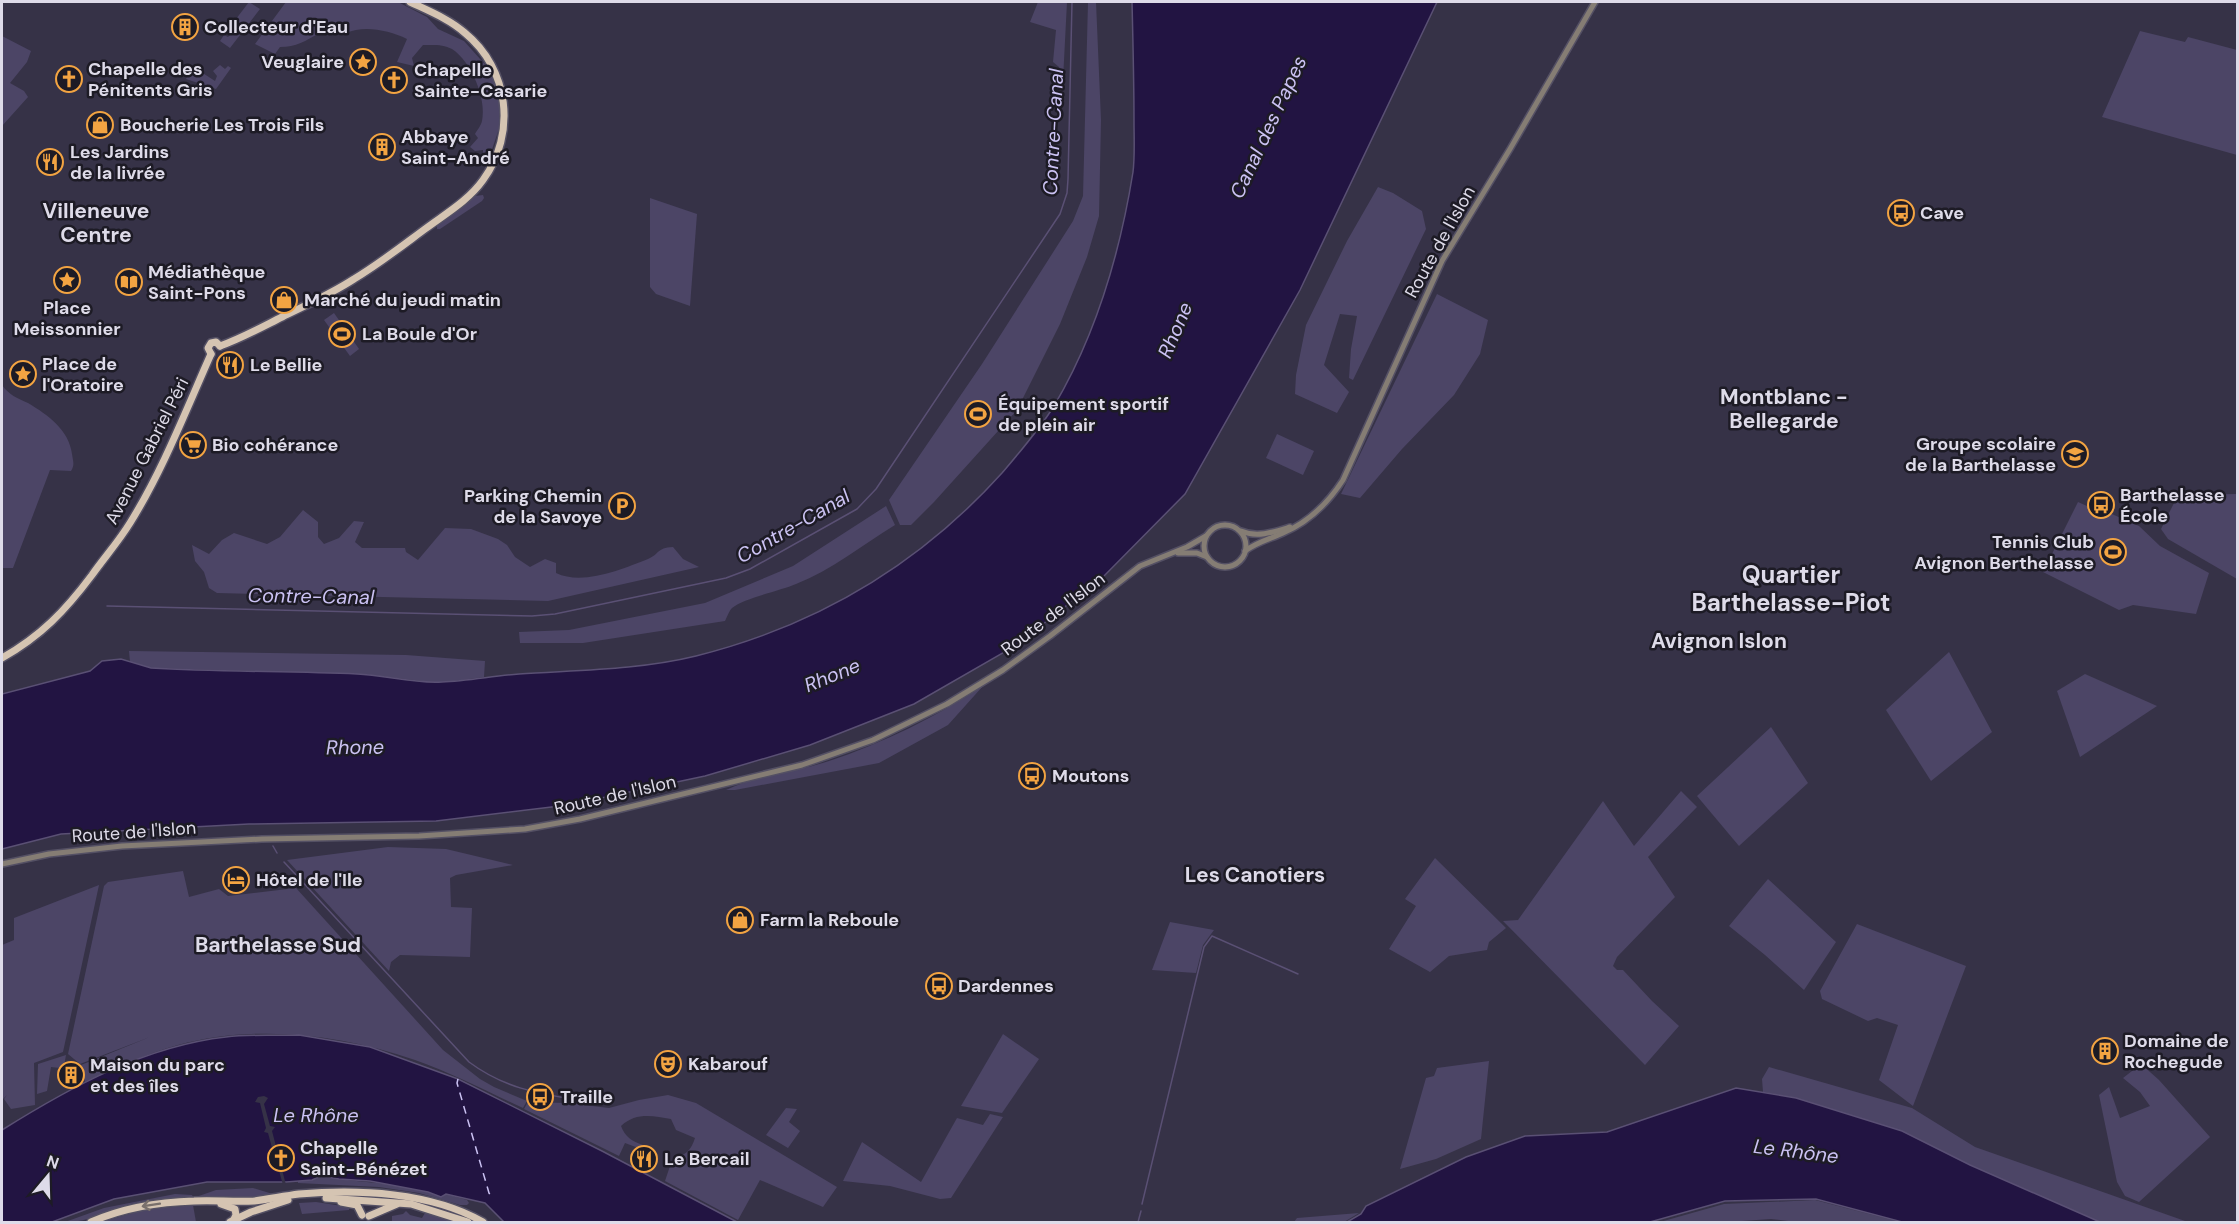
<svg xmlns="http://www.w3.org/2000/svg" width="2239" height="1224" viewBox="0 0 2239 1224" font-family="'DM Sans',sans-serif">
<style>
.green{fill:#4c4566}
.water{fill:#221442;stroke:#5a5074;stroke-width:1.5}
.pier{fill:#363247}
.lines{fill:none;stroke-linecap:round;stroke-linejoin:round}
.stream{stroke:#5a5074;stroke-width:1.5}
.ferry{stroke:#cbc2f3;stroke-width:1.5;stroke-dasharray:8 6;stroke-linecap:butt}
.minor-casing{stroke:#545064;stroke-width:8}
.major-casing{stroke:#545064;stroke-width:10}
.minor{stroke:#857d74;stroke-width:5}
.major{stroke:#d5c4b2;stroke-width:7}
.oneway{stroke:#79706c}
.labels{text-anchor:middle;stroke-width:5;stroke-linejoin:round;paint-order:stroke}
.poi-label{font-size:18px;font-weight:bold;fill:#dedbe9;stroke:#1d1b25;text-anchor:start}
.street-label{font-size:18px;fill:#dedbe9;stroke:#1d1b25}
.water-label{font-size:20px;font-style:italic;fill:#cbc2f3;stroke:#1d1b25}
.quarter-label{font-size:21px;font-weight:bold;fill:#dedbe9;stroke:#1d1b25}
.district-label{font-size:24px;font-weight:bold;fill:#dedbe9;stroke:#1d1b25}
</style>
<rect width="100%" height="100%" fill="#363247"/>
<g class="green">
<path d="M249,2L260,9L230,48L220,41L224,35L228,37L230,35L226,32Z"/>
<path d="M286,2H398L427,17L438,29L464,41L489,69L499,93V129L488,161L483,159V150L475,151L470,147L478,138L475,134C477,130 481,126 482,121C487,99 471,61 452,49C443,44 433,45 423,45L412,58L414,66L397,62L407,39C392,32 373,27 356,30C338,34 339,37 319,33C306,41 296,47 280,47L275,54L255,44Z"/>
<path d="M1038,2H1067L1063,80L1059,67L1053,62L1056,30L1030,22Z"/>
<path d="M1088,2H1096L1101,120L1099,216L1087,257L1060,324L1017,410L934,502L911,525H900L889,500L982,364L1073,221L1083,196Z"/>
<path d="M2140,31L2185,42L2188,37L2237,50V155L2102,117Z"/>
<path d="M2,36L31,51L27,62L10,83L24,91L28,97L2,126Z"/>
<path d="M220,65L225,69L228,66L231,68L216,89L186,79L191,69L193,70L195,68L215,81L217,76L213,71Z"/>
<path d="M1378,187L1393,193L1422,211L1426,229L1353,380L1349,378L1351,349L1357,316L1340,314L1324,365L1349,392L1337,413L1295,394L1296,375L1306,325L1347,241Z"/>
<path d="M483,195L484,198L482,201L440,229H437V224L475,196Z"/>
<path d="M650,198L697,214L690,306L656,294L650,287Z"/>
<path d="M1437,294L1488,320L1480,354L1454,395L1402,449L1360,498L1341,494Z"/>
<path d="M334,313L359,349L350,356L324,320Z"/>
<path d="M2,385C9,395 17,398 28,403C48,415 69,430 72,454C73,461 75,465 71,471L50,470L13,568H2Z"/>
<path d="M1277,434L1314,451L1303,475L1266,458Z"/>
<path d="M2237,494H2238L2237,579L2168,539L2161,529L2178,495Z"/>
<path d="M2078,502L2105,514V511L2139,526L2160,546L2209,573L2196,614L2133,605L2119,610L2043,572Z"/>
<path d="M886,506L895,525C862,545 832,570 796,584C780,591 744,598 732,608C729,611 727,617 725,621L583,643H520L519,632L569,630L705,603L793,566Z"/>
<path d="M303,510L318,522V537L324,544L339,538L354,521L364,522L355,542L362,548H405L406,552L418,560L445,528L471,529L498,539L507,545L515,557L530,567L545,559L556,563V573C583,586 622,569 648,559C660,554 656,548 673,547L683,559L699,567L548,601L217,593L209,588L204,572L195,561L192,545L209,554L222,540L234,533L267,544L280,537Z"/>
<path d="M129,651L406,655L485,661L484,677L440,683L361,674L151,668L130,662Z"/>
<path d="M1949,652L1992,732L1931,781L1886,710Z"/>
<path d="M2085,674L2157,706L2080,757L2057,691Z"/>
<path d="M983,686L948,725L879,763L735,790H726C758,775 796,772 829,761C883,743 936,717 983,686Z"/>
<path d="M1771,727L1808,783L1739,846L1697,796Z"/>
<path d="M1681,791L1697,807L1648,857L1675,897L1617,957L1613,966L1617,970H1623L1652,1001L1679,1026L1645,1065L1503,921L1518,920L1603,801L1634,846Z"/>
<path d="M388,847L446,849L513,865L456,875L450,878L451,907L472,908L470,957L400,955L391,962L389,971L287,860Z"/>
<path d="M1435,858L1506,928L1489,942L1487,950L1449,956L1430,972L1389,949L1416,906L1405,899Z"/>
<path d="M183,871L189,897L219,889L228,896L296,888L443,1050L480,1079L494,1087L527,1101L523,1108C488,1092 452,1073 415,1060C340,1034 255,1024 178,1045C146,1054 115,1068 85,1082L81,1065L150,1037L80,1064L68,1054L104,886L108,882Z"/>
<path d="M1768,879L1836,942L1804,990L1765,955L1729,926Z"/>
<path d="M99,885L63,1052L34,1063L35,1105L11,1109L4,1099L7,1095L2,1100V945L14,940V918Z"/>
<path d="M1170,922L1214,930L1203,945L1196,973L1152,970Z"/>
<path d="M1857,924L1966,966L1913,1106L1879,1080L1898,1025L1877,1018L1868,1021L1822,999L1820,991Z"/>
<path d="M1003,1034L1039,1059L1002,1113L961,1106Z"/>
<path d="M66,1055L61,1082L58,1081L60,1068L51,1067L47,1091L37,1094L38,1064Z"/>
<path d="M1489,1061L1481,1139L1436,1159L1400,1169L1426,1078L1434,1076L1437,1068Z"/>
<path d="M2141,1064L2159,1080L2210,1137L2139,1202L2125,1196L2117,1182L2099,1095L2109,1087L2120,1118L2150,1106L2140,1092L2123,1078Z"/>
<path d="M1769,1067L1912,1108L1975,1147L2185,1221L2100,1222L1970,1165L1902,1131L1796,1098L1763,1092L1762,1079Z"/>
<path d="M668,1095L696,1103L837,1187L823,1207L760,1180L738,1220L665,1181L673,1157C686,1156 691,1150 695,1138L676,1130L671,1119C653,1116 636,1112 621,1126C625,1137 632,1141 643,1145L641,1149L625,1143L619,1156L524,1109L528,1102L567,1103L609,1108L639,1100Z"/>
<path d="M786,1108L797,1109L789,1122L800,1131L788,1148L766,1135Z"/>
<path d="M990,1114L1003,1117L951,1198L940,1199L890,1186L843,1181L862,1142L921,1182L957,1118L983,1125Z"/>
<path d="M321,1176C361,1184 403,1181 441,1197L446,1194L467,1200L469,1203L467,1205H460L419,1193L379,1187L298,1183V1181L312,1180Z"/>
<path d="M253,1188L276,1195L240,1198L196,1197L216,1190Z"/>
<path d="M175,1194L192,1195L193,1197C170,1198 149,1199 127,1205C106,1211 87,1223 65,1222L104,1208Z"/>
<path d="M1815,1200L1900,1222H1796L1771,1219L1728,1222H1660L1724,1204Z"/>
<path d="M316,1202L349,1207V1210L302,1214L299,1203Z"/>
<path d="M193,1205L196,1222H102L143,1210Z"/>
<path d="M406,1211L410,1215L422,1218L425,1213L456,1222H392V1216L403,1214Z"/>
<path d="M1359,1213L1344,1222H1294L1297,1218Z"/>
</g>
<g class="water">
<path d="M1132,2H1437L1300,290L1185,494L1104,576L1015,646L914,704L810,745L705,776L568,805L436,821L249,824L61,834L2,849V694L90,671L102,661L121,659L151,668C220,672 288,671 357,674C385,675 414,684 442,682C467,681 493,676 519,674C577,670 639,670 696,656C816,626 919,565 1002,473C1020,452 1039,430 1054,406C1096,335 1120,253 1133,172C1135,156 1134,138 1134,122C1134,82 1133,42 1132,2Z"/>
<path d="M299,1035L370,1047L458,1079L602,1151L737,1222H504L485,1203L446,1194L441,1197L428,1192L370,1181L339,1179L321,1176L312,1180L286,1182H207L114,1199L52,1222H2V1130C69,1088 145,1046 226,1037C250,1034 275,1036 299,1035Z"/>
<path d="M1736,1088L1796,1098L1902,1131L1970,1165L2100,1222H1902L1816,1199L1725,1201L1650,1222H1347L1361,1214L1366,1206L1466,1157L1525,1136L1607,1132Z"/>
</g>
<path class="pier" d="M264,1096L268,1098L264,1104L270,1126L275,1127L272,1131L278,1154L285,1156L280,1162L286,1185H283L276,1160L271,1158L274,1155L268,1133L264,1132L266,1128L260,1103L255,1102L258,1097Z"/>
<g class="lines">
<g class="stream">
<path d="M107,606L532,616L555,614L726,578L750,569L857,509L876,489L1060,214L1067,193L1068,179L1072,2"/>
<path d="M273,846L277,853"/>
<path d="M284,862L469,1062C504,1088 536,1093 578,1100"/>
<path d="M1142,1204L1204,947L1212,936L1298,974"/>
<path d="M1138,1222L1141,1211"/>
</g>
<path class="ferry" d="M458,1079L457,1083L489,1193L493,1199"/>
<defs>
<g id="minor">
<circle cx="1225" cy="546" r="21"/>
<path d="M1241,531C1257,538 1274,532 1290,527"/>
<path d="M1245,551C1257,542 1270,539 1283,533C1309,522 1328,503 1343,480L1442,261L1510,149L1595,2"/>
<path d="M1178,553H1197L1207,557"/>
<path d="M2,864L49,854L122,846L262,839L419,836L525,829L580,819L802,765L873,740L947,704L1003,670L1050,636L1140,566L1187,547L1206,536"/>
</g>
<g id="major">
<path d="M220,346C242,338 262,327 282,317C306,305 331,294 354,279C379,264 402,246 425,229C445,214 468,201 483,180C517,133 509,69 465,33C449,19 429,11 410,2"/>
<path d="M211,354L208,348L211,343L216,342L220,346"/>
<path d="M2,658C41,636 65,611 92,575C104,558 119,541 130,523C163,470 186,410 211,354"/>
<path d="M326,1198L411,1204L468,1222"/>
<path d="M341,1202L357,1205L362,1215"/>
<path d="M221,1204L235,1209L236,1215L233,1221"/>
<path d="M369,1216L397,1204"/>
<path d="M91,1222C123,1208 158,1202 194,1201C214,1200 234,1202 254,1201C269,1199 284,1196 299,1194C358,1189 431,1192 483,1222"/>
<path d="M230,1222L251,1212L288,1200"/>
</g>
</defs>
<use href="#minor" class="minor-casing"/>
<use href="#major" class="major-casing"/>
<use href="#minor" class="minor"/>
<use href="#major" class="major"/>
</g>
<defs><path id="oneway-shaft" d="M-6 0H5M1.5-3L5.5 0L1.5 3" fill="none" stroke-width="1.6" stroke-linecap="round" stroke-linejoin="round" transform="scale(1.5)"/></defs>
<use class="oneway" href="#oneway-shaft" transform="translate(151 1205) rotate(171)"/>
<defs>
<symbol id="building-ring" viewBox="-11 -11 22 22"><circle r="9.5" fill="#1d1b25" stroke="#f3a442" stroke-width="1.5"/><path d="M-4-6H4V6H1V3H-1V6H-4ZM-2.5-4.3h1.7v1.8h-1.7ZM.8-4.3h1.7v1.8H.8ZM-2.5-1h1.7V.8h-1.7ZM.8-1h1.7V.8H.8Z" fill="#f3a442"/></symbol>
<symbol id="sight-ring" viewBox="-11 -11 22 22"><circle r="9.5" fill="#1d1b25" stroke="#f3a442" stroke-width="1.5"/><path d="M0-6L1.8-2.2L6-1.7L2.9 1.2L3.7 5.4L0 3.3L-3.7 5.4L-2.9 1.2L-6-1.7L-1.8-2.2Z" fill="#f3a442"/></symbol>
<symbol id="church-ring" viewBox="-11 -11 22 22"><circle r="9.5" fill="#1d1b25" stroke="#f3a442" stroke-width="1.5"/><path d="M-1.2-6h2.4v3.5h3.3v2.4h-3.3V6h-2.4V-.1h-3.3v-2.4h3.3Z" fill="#f3a442"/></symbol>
<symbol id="shop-ring" viewBox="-11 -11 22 22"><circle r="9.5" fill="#1d1b25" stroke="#f3a442" stroke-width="1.5"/><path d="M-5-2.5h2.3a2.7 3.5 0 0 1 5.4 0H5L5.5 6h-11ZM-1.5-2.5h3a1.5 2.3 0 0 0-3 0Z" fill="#f3a442"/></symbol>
<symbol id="restaurant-ring" viewBox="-11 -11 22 22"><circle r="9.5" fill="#1d1b25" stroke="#f3a442" stroke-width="1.5"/><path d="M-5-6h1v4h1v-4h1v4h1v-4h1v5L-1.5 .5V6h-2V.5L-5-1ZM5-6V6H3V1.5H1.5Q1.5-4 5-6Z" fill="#f3a442"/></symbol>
<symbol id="bus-ring" viewBox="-11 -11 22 22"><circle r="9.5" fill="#1d1b25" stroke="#f3a442" stroke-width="1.5"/><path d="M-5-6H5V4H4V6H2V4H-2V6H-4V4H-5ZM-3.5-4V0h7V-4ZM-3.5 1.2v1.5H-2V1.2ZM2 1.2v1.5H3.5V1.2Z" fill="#f3a442"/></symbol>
<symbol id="library-ring" viewBox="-11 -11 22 22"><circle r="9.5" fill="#1d1b25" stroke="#f3a442" stroke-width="1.5"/><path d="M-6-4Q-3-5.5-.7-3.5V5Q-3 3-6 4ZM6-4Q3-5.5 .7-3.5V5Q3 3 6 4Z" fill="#f3a442"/></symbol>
<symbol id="stadium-ring" viewBox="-11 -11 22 22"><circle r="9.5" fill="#1d1b25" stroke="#f3a442" stroke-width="1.5"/><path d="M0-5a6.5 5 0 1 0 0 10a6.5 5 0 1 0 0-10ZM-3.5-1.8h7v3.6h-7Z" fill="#f3a442"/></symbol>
<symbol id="supermarket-ring" viewBox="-11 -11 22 22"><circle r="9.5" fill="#1d1b25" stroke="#f3a442" stroke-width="1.5"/><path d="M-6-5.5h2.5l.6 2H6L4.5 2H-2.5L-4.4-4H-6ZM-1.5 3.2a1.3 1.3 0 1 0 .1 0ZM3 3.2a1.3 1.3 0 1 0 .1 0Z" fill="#f3a442"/></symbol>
<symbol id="school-ring" viewBox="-11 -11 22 22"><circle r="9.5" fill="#1d1b25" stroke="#f3a442" stroke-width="1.5"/><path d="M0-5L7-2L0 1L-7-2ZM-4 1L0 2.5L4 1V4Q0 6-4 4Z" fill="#f3a442"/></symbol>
<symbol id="parking-ring" viewBox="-11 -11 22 22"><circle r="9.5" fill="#1d1b25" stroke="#f3a442" stroke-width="1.5"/><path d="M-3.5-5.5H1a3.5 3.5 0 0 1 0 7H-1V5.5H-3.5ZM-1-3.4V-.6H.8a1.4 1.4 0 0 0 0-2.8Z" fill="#f3a442"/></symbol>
<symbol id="hotel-ring" viewBox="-11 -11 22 22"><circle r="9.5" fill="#1d1b25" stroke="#f3a442" stroke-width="1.5"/><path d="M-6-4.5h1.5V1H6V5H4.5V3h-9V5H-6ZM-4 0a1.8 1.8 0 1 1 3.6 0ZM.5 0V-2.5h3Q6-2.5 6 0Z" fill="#f3a442"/></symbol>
<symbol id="theatre-ring" viewBox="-11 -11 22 22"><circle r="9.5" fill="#1d1b25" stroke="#f3a442" stroke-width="1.5"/><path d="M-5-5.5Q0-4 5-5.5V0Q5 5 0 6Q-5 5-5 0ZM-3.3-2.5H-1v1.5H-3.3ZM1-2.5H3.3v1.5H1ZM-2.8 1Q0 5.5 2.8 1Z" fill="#f3a442"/></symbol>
</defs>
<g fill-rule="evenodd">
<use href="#building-ring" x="170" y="12" width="30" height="30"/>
<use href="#sight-ring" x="348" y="47" width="30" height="30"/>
<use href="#church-ring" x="54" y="64" width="30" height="30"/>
<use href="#church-ring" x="379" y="65" width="30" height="30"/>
<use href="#shop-ring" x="85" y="110" width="30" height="30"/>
<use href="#building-ring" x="367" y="132" width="30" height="30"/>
<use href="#restaurant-ring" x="35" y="147" width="30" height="30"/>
<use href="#bus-ring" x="1886" y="198" width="30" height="30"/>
<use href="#sight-ring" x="52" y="265" width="30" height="30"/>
<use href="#library-ring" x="114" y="267" width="30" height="30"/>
<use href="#shop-ring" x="269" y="285" width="30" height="30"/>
<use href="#stadium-ring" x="327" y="319" width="30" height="30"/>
<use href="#restaurant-ring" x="215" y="350" width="30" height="30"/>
<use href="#sight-ring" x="8" y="359" width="30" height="30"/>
<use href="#stadium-ring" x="963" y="399" width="30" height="30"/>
<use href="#supermarket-ring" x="178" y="430" width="30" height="30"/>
<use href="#school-ring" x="2060" y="439" width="30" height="30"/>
<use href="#bus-ring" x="2086" y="490" width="30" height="30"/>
<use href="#parking-ring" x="607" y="491" width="30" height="30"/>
<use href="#stadium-ring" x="2098" y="537" width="30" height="30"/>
<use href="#bus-ring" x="1017" y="761" width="30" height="30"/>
<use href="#hotel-ring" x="221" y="865" width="30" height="30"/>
<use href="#shop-ring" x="725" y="905" width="30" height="30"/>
<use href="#bus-ring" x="924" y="971" width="30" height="30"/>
<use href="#building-ring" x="2090" y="1036" width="30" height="30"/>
<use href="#theatre-ring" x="653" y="1049" width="30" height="30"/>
<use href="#building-ring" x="56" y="1060" width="30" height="30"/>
<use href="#bus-ring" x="525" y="1082" width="30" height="30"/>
<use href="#church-ring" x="266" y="1143" width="30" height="30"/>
<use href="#restaurant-ring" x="629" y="1144" width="30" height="30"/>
</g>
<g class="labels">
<g class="poi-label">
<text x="204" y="33">Collecteur d'Eau</text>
<text x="344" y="68" text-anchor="end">Veuglaire</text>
<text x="88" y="75">Chapelle des<tspan x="88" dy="21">Pénitents Gris</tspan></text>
<text x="414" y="76">Chapelle<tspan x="414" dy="21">Sainte-Casarie</tspan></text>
<text x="120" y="131">Boucherie Les Trois Fils</text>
<text x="401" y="143">Abbaye<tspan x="401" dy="21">Saint-André</tspan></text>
<text x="70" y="158">Les Jardins<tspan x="70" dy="21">de la livrée</tspan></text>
<text x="1920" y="219">Cave</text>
<text x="148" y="278">Médiathèque<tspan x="148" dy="21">Saint-Pons</tspan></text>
<text x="304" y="306">Marché du jeudi matin</text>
<text x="67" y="314" text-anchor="middle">Place<tspan x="67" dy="21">Meissonnier</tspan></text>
<text x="362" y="340">La Boule d'Or</text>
<text x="42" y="370">Place de<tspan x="42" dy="21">l'Oratoire</tspan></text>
<text x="250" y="371">Le Bellie</text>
<text x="998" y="410">Équipement sportif<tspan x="998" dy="21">de plein air</tspan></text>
<text x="2056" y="450" text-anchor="end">Groupe scolaire<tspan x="2056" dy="21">de la Barthelasse</tspan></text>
<text x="212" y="451">Bio cohérance</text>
<text x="2120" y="501">Barthelasse<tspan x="2120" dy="21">École</tspan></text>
<text x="602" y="502" text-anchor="end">Parking Chemin<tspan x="602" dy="21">de la Savoye</tspan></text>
<text x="2094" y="548" text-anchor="end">Tennis Club<tspan x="2094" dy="21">Avignon Berthelasse</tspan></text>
<text x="1052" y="782">Moutons</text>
<text x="256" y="886">Hôtel de l'Ile</text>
<text x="760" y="926">Farm la Reboule</text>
<text x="958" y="992">Dardennes</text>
<text x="2124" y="1047">Domaine de<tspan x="2124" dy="21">Rochegude</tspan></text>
<text x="688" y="1070">Kabarouf</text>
<text x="90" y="1071">Maison du parc<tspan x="90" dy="21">et des îles</tspan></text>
<text x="560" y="1103">Traille</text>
<text x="300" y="1154">Chapelle<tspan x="300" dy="21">Saint-Bénézet</tspan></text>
<text x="664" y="1165">Le Bercail</text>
</g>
<g class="street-label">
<text transform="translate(1440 242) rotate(-61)" y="6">Route de l'Islon</text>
<text transform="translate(147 451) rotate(-63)" y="6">Avenue Gabriel Péri</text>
<text transform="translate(1053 614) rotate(-37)" y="6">Route de l'Islon</text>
<text transform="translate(615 795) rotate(-13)" y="6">Route de l'Islon</text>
<text transform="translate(134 832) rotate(-4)" y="6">Route de l'Islon</text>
</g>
<g class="water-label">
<text transform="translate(1268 127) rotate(-65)" y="7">Canal des Papes</text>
<text transform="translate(1053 132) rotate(-87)" y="7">Contre-Canal</text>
<text transform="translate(1175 330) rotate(-67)" y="7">Rhone</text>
<text transform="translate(793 526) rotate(-30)" y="7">Contre-Canal</text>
<text transform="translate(311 596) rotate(1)" y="7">Contre-Canal</text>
<text transform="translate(832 675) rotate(-22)" y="7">Rhone</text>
<text transform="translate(355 747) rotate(-1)" y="7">Rhone</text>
<text x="316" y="1122">Le Rhône</text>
<text transform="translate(1796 1151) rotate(7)" y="7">Le Rhône</text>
</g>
<g class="quarter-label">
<text x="96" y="218">Villeneuve<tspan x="96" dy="24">Centre</tspan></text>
<text x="1784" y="404">Montblanc -<tspan x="1784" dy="24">Bellegarde</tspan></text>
<text x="1719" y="648">Avignon Islon</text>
<text x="1255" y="882">Les Canotiers</text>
<text x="278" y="952">Barthelasse Sud</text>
</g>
<g class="district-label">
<text x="1791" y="583">Quartier<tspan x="1791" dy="28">Barthelasse-Piot</tspan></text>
</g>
</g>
<rect width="2239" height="1224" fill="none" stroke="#dedbe9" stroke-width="6"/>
<g transform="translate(48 1176) rotate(19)" stroke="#1d1b25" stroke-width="4.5" paint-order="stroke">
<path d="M0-4.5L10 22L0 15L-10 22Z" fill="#dedbe9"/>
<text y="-9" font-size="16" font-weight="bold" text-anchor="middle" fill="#dedbe9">N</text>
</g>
</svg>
